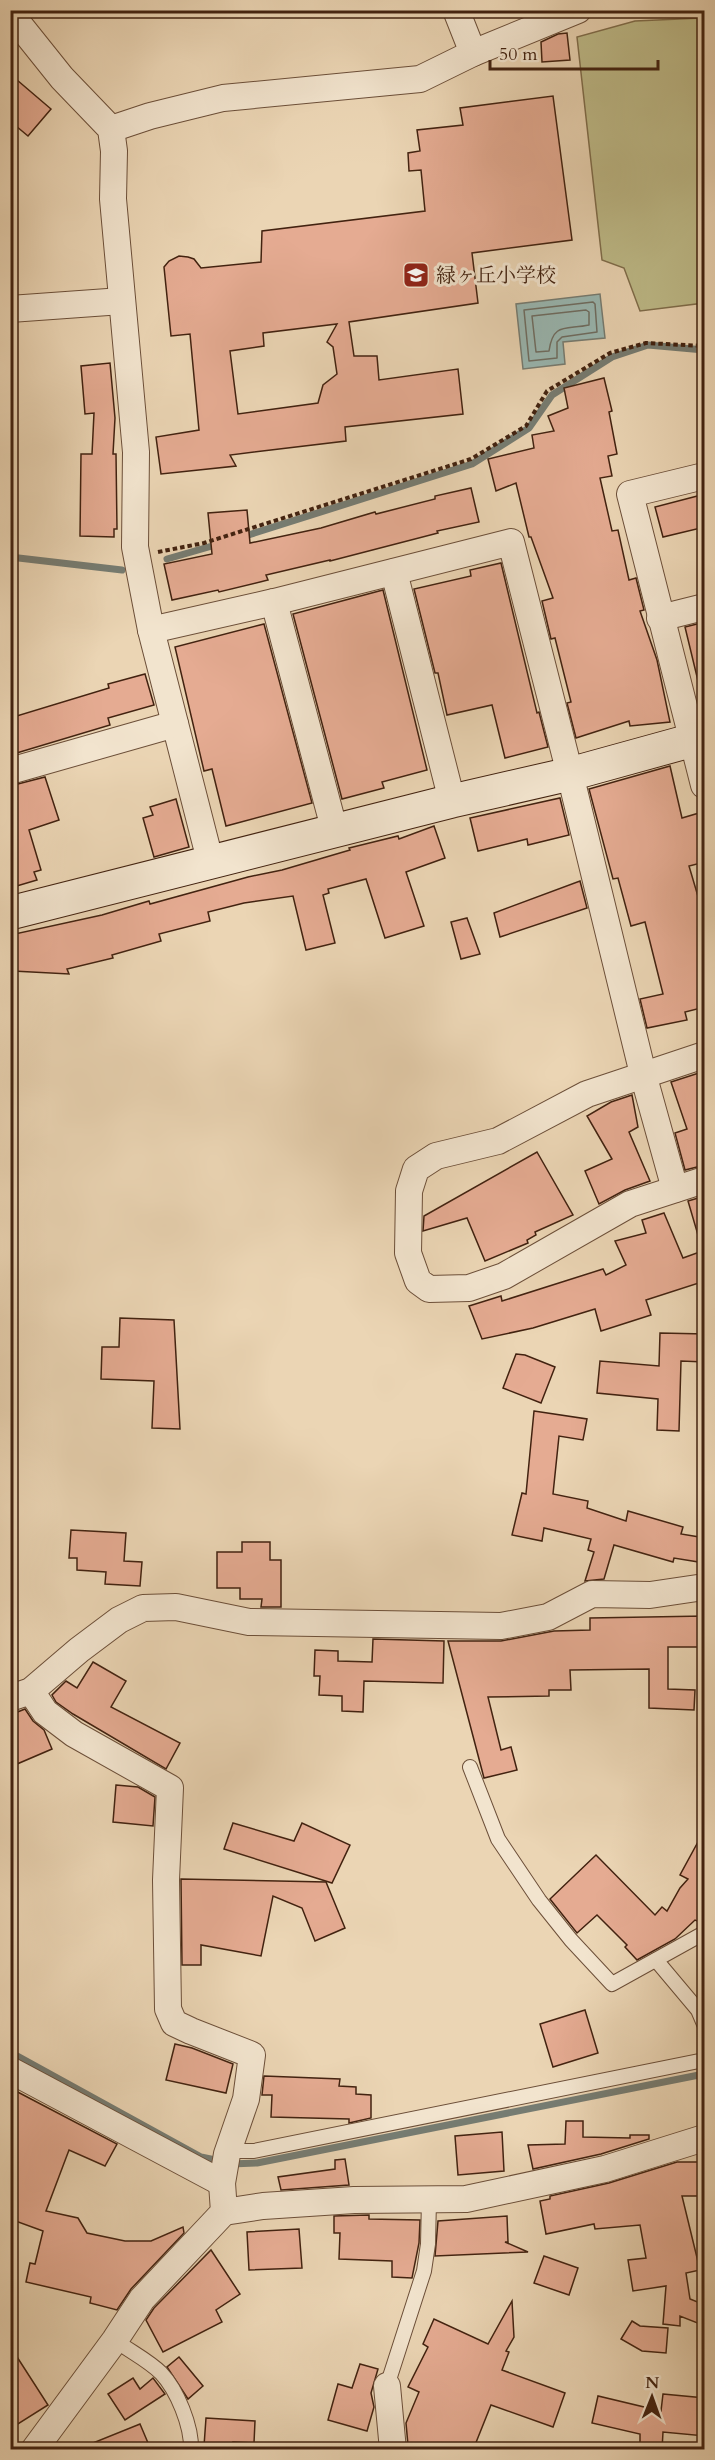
<svg xmlns="http://www.w3.org/2000/svg" width="715" height="2460" viewBox="0 0 715 2460" font-family="Cardo,'Noto Serif JP',serif">
<style>
.green{fill:#bebb89;stroke:#806e4c;stroke-width:1.5}
.water{fill:#99b8b3;stroke:#767c72;stroke-width:1.5}
.lines{fill:none;stroke-linecap:round;stroke-linejoin:round}
.shore{stroke:#6e6d62;stroke-width:1.5}
.stream{stroke:#767c72;stroke-width:7}
.building{fill:#e5ab92;stroke:#422210;stroke-width:1.5;fill-rule:evenodd}
.lane-casing{stroke:#6c4f39;stroke-width:16}
.street-casing{stroke:#6c4f39;stroke-width:28}
.secondary-casing{stroke:#422210;stroke-width:35}
.path{stroke:#422210;stroke-width:4;stroke-dasharray:4.5 3;stroke-linecap:butt}
.lane{stroke:#f2e4ce;stroke-width:14}
.street{stroke:#f2e4ce;stroke-width:26}
.secondary{stroke:#f2e4ce;stroke-width:33}
.labels{text-anchor:middle;stroke-width:6;stroke-linejoin:round;paint-order:stroke}
.poi-label{font-size:20px;fill:#422210;stroke:#f2e4ce;text-anchor:start}
</style>
<rect width="100%" height="100%" fill="#ebd5b4"/>
<filter id="stains"><feTurbulence type="fractalNoise" baseFrequency=".00333" numOctaves="4"/><feColorMatrix values="0 0 0 0 .2 0 0 0 0 .09 0 0 0 0 .02 0 0 0 .5 -.17"/></filter>
<radialGradient id="worn" r=".72"><stop offset=".6" stop-color="#630" stop-opacity="0"/><stop offset="1" stop-color="#630" stop-opacity=".3"/></radialGradient>
<path class="green" d="M702,18L704,19V303L640,311L624,268L602,260L577,37L635,21Z"/>
<path class="water" d="M600,294L605,338L563,342L565,364L523,369L516,304Z"/>
<g class="lines">
<g class="shore">
<path d="M593,302L595,304L597,332L562,337L557,342V358L529,361L524,310Z"/>
<path d="M586,310L589,312V325C566,330 553,322 549,351L536,352L532,316Z"/>
</g>
<g class="stream">
<path d="M242,537L472,464L529,428L552,395L612,357L648,345L704,350"/>
<path d="M10,557L122,570"/>
<path d="M167,559L219,544"/>
<path d="M10,2052L201,2157L220,2161"/>
<path d="M231,2164L257,2163L704,2074"/>
</g>
</g>
<g class="building">
<path d="M567,33L570,60L542,62L541,42L558,34Z"/>
<path d="M10,74L51,109L28,136L10,121Z"/>
<path d="M553,96L572,240L472,253L478,303L349,322L354,356H377L379,380L458,369L463,414L345,427L346,441L230,455L236,466L161,474L156,437L199,430L190,334L171,336L164,267L169,261L179,256L188,257L194,259L201,268L261,262L262,231L425,211L421,170L409,171L408,153L420,151L417,130L463,125L460,108ZM337,324L327,342L333,347L337,374L323,385L318,403L238,414L230,351L264,346L263,333Z"/>
<path d="M110,363L115,418L113,454H116L117,529H114V537L80,536L81,454H92L94,413L85,414L81,366Z"/>
<path d="M604,378L612,411L609,412L617,454L608,456L612,476L600,478L612,531L618,530L629,580L636,578L644,610L640,611L657,660L670,722L630,726L629,721L576,738L567,703L571,702L555,638L551,639L542,601L553,598L531,537H529L516,483L496,491L488,459L534,448L532,435L554,431L548,416L568,408L564,388Z"/>
<path d="M471,488L479,522L437,531L438,533L330,561V560L266,575L268,580L219,592L218,590L172,600L164,564L212,554L208,513L247,510L250,543L321,528L375,512L376,514L435,499V496Z"/>
<path d="M705,494V527L663,537L655,507Z"/>
<path d="M501,563L537,713L539,712L548,747L505,758L492,705L447,715L438,673H435L414,589L471,576L470,570Z"/>
<path d="M383,590L427,770L382,782L384,788L342,799L293,614Z"/>
<path d="M705,622V680L698,681L685,627Z"/>
<path d="M264,624L312,803L226,826L212,769L204,771L175,647Z"/>
<path d="M145,674L154,705L108,718L110,725L10,755V718L109,688L108,684Z"/>
<path d="M670,766L682,818L699,813L705,833V862L689,866L705,920V1007L685,1012L687,1020L647,1028L640,999L663,994L645,922L631,926L618,878L613,879L589,789Z"/>
<path d="M45,777L59,820L29,830L41,870L34,872L37,880L10,888V786Z"/>
<path d="M560,798L569,835L528,845L527,839L478,851L470,818Z"/>
<path d="M176,799L189,847L154,857L143,818L153,815L150,807Z"/>
<path d="M434,826L445,858L406,872L424,926L385,938L366,879L328,889L329,893L323,895L335,943L306,950L293,896L244,903L208,912L210,921L159,934L161,941L112,955L113,958L67,969L69,974L13,971L10,961V935L102,915L149,901L150,904L248,877L282,870L350,850L349,848L398,836L399,839Z"/>
<path d="M580,881L587,908L500,937L494,913Z"/>
<path d="M467,918L480,954L461,959L451,922Z"/>
<path d="M705,1071V1165L685,1170L675,1133L687,1129L671,1082Z"/>
<path d="M632,1095L638,1127L629,1132L650,1181L625,1190L599,1204L585,1171L612,1159L587,1116L611,1102Z"/>
<path d="M537,1152L573,1215L535,1232L536,1235L527,1240L528,1243L485,1261L467,1218L423,1231L424,1216Z"/>
<path d="M705,1196V1241L700,1242L688,1201Z"/>
<path d="M664,1213L683,1258L705,1250V1281L646,1300L651,1315L601,1331L595,1309L533,1328L482,1339L469,1306L501,1296L502,1301L603,1269L606,1275L626,1265L615,1241L646,1233L642,1220Z"/>
<path d="M120,1318L174,1320L180,1429L152,1428L154,1381L101,1379L102,1347H119Z"/>
<path d="M660,1333L705,1334V1362L681,1361L679,1431L657,1430L658,1399L597,1393L600,1361L659,1366Z"/>
<path d="M516,1354L525,1355L555,1367L541,1403L503,1388Z"/>
<path d="M534,1411L587,1419L583,1440L559,1436L553,1494L588,1501L587,1508L626,1521L628,1511L683,1527L681,1534L705,1538V1563L674,1558L673,1562L614,1545L604,1579L585,1581L594,1552L588,1550L591,1539L544,1528L542,1541L512,1535L522,1493L526,1494Z"/>
<path d="M71,1530L126,1533L124,1561L142,1562L140,1586L105,1584L106,1572L77,1570V1558H69Z"/>
<path d="M242,1542H270V1560H281V1607H261L262,1599H240V1588H217V1552H242Z"/>
<path d="M705,1616V1647H668V1689L695,1690L694,1710L649,1708V1669L570,1670L571,1690H549V1696L488,1697L501,1750L511,1747L517,1770L484,1778L448,1641H501L554,1631L590,1630V1618Z"/>
<path d="M373,1639L444,1641L443,1683L364,1681L363,1712L342,1711V1696L319,1695L320,1676H314L315,1650L338,1651V1661L372,1662Z"/>
<path d="M93,1662L126,1681L111,1707L180,1743L166,1769L73,1714L56,1702L52,1695L66,1681L77,1688Z"/>
<path d="M25,1709L33,1721L44,1730L52,1749L10,1767V1715Z"/>
<path d="M116,1785L138,1787L155,1797L153,1826L113,1822Z"/>
<path d="M233,1823L294,1841L302,1823L350,1845L332,1883L224,1849Z"/>
<path d="M705,1829V1924L695,1920L675,1939L637,1960L625,1947L627,1945L597,1915L577,1933L550,1899L596,1855L655,1915L662,1907L667,1911L680,1888L688,1879L680,1875Z"/>
<path d="M181,1879L326,1882L345,1928L315,1941L302,1908L273,1896L261,1956L201,1945V1965H182Z"/>
<path d="M585,2010L598,2053L553,2067L540,2024Z"/>
<path d="M175,2044L192,2048L233,2064L226,2093L166,2080Z"/>
<path d="M264,2076L340,2079L339,2086L356,2087V2094L371,2095V2118L349,2123V2119L271,2117L272,2095H262Z"/>
<path d="M10,2088L117,2144L105,2166L69,2150L46,2211L78,2218L87,2233L125,2241H151L183,2227L184,2233L131,2289L117,2310L90,2303L91,2297L26,2282L30,2263L35,2264L43,2231L10,2219V2209L17,2191L10,2188Z"/>
<path d="M566,2121H583V2137L630,2138V2135H649V2139L601,2154L533,2169L528,2145L565,2144Z"/>
<path d="M502,2132L504,2171L458,2175L455,2136Z"/>
<path d="M345,2159L349,2185L281,2190L278,2177L335,2169V2160Z"/>
<path d="M677,2162H705V2196H682L700,2270L686,2273L690,2299L705,2305V2326L680,2316V2326L663,2324L666,2286L633,2291L628,2260L646,2258L640,2225L595,2229L594,2224L546,2234L540,2201L550,2199V2196L609,2183Z"/>
<path d="M369,2215V2219L420,2220L419,2243L412,2278L392,2277V2261L339,2259L340,2233H334V2216Z"/>
<path d="M507,2216L508,2242H505L528,2252L435,2256L438,2221Z"/>
<path d="M299,2229L302,2268L249,2270L247,2232Z"/>
<path d="M211,2250L240,2294L216,2310L222,2322L163,2352L146,2320L154,2308Z"/>
<path d="M544,2256L578,2268L569,2295L534,2283Z"/>
<path d="M512,2301L514,2337L506,2351L509,2352L502,2370L565,2393L553,2427L491,2405L473,2450H418L408,2445L406,2423L419,2392L408,2387L428,2347L423,2344L434,2319L488,2344Z"/>
<path d="M632,2321L640,2326L668,2328L666,2353L642,2351L621,2339Z"/>
<path d="M10,2346L48,2405L10,2429Z"/>
<path d="M179,2357L203,2386L188,2399L167,2367Z"/>
<path d="M360,2364L378,2369L371,2393L374,2407L367,2431L328,2420L338,2384L352,2388Z"/>
<path d="M133,2378L140,2389L153,2378L165,2394L125,2420L108,2394Z"/>
<path d="M663,2394L705,2398V2436L663,2432L662,2450H640V2434L592,2423L598,2396L661,2411Z"/>
<path d="M206,2418L255,2421L254,2443L233,2442V2448L204,2446Z"/>
<path d="M140,2424L151,2450H78V2449Z"/>
</g>
<g class="lines">
<defs>
<g id="lane">
<path d="M470,1767L498,1839L539,1900L571,1940L612,1984L704,1933"/>
<path d="M656,1960L698,2010L704,2024"/>
<path d="M228,2151H254L704,2060"/>
<path d="M115,2340C129,2351 148,2360 161,2373C177,2390 192,2426 191,2450"/>
<path d="M387,2386L424,2271L428,2244L429,2200"/>
</g>
<g id="street">
<path d="M456,10L473,53"/>
<path d="M10,13L62,78L111,129L114,151L113,199L136,452L135,547L151,630L211,864"/>
<path d="M111,129L150,116L223,98L420,79L473,53L578,10"/>
<path d="M10,309L122,301"/>
<path d="M704,476L630,494L704,785"/>
<path d="M394,572L452,801"/>
<path d="M274,602L335,832"/>
<path d="M660,618L704,607"/>
<path d="M151,630L274,602L511,542L570,774L643,1074L675,1189"/>
<path d="M10,771L175,724"/>
<path d="M704,1055L587,1094L498,1141L436,1156L416,1169L409,1191L408,1253L418,1281L429,1289L469,1288L504,1276L630,1204L704,1180"/>
<path d="M31,1691L45,1712L74,1734L170,1788L166,1880L168,2009L174,2023L191,2031L252,2055L246,2099L227,2154L222,2183L224,2212L142,2299L115,2340L34,2450"/>
<path d="M10,1698L31,1691L79,1650L119,1620L143,1608L176,1607L249,1622L501,1626L548,1617L592,1594L650,1595L704,1587"/>
<path d="M10,2070L222,2183"/>
<path d="M224,2212L263,2206L354,2200L466,2199L605,2169L704,2138"/>
<path d="M387,2386L393,2450"/>
</g>
<path id="secondary" d="M10,913L452,801L570,774L704,737"/>
</defs>
<use href="#lane" class="lane-casing"/>
<use href="#street" class="street-casing"/>
<use href="#secondary" class="secondary-casing"/>
<path class="path" d="M158,552L204,543L471,459L526,426L547,391L610,353L646,343L704,346"/>
<use href="#lane" class="lane"/>
<use href="#street" class="street"/>
<use href="#secondary" class="secondary"/>
</g>
<defs>
<symbol id="school-square" viewBox="-11 -11 22 22"><rect x="-9" y="-9" width="18" height="18" rx="4" fill="#8f2418" stroke="#f2e4ce"/><path d="M0-5L7-2L0 1L-7-2ZM-4 1L0 2.5L4 1V4Q0 6-4 4Z" fill="#fff"/></symbol>
</defs>
<g fill-rule="evenodd">
<use href="#school-square" x="401" y="260" width="30" height="30"/>
</g>
<g class="labels">
<g class="poi-label">
<text x="436" y="282">緑ヶ丘小学校</text>
</g>
</g>
<rect width="715" height="2460" fill="none" stroke="#ebd5b4" stroke-width="36"/>
<rect x="12" y="12" width="691" height="2436" fill="none" stroke="#422210" stroke-width="3"/>
<rect x="18" y="18" width="679" height="2424" fill="none" stroke="#422210" stroke-width="1.5"/>
<g transform="translate(652 2397) rotate(1)" stroke="#f2e4ce" stroke-width="4.5" paint-order="stroke">
<path d="M0-4.5L10 22L0 15L-10 22Z" fill="#422210"/>
<text y="-9" font-size="16" font-weight="bold" text-anchor="middle" fill="#422210">N</text>
</g>
<path d="M490 60v9h168v-9" fill="none" stroke="#422210" stroke-width="3"/>
<text x="499" y="60" font-size="18" fill="#422210" stroke="#f2e4ce" stroke-width="4.5" paint-order="stroke">50 m</text>
<rect width="100%" height="100%" filter="url(#stains)"/>
<rect width="100%" height="100%" fill="url(#worn)"/>
</svg>
